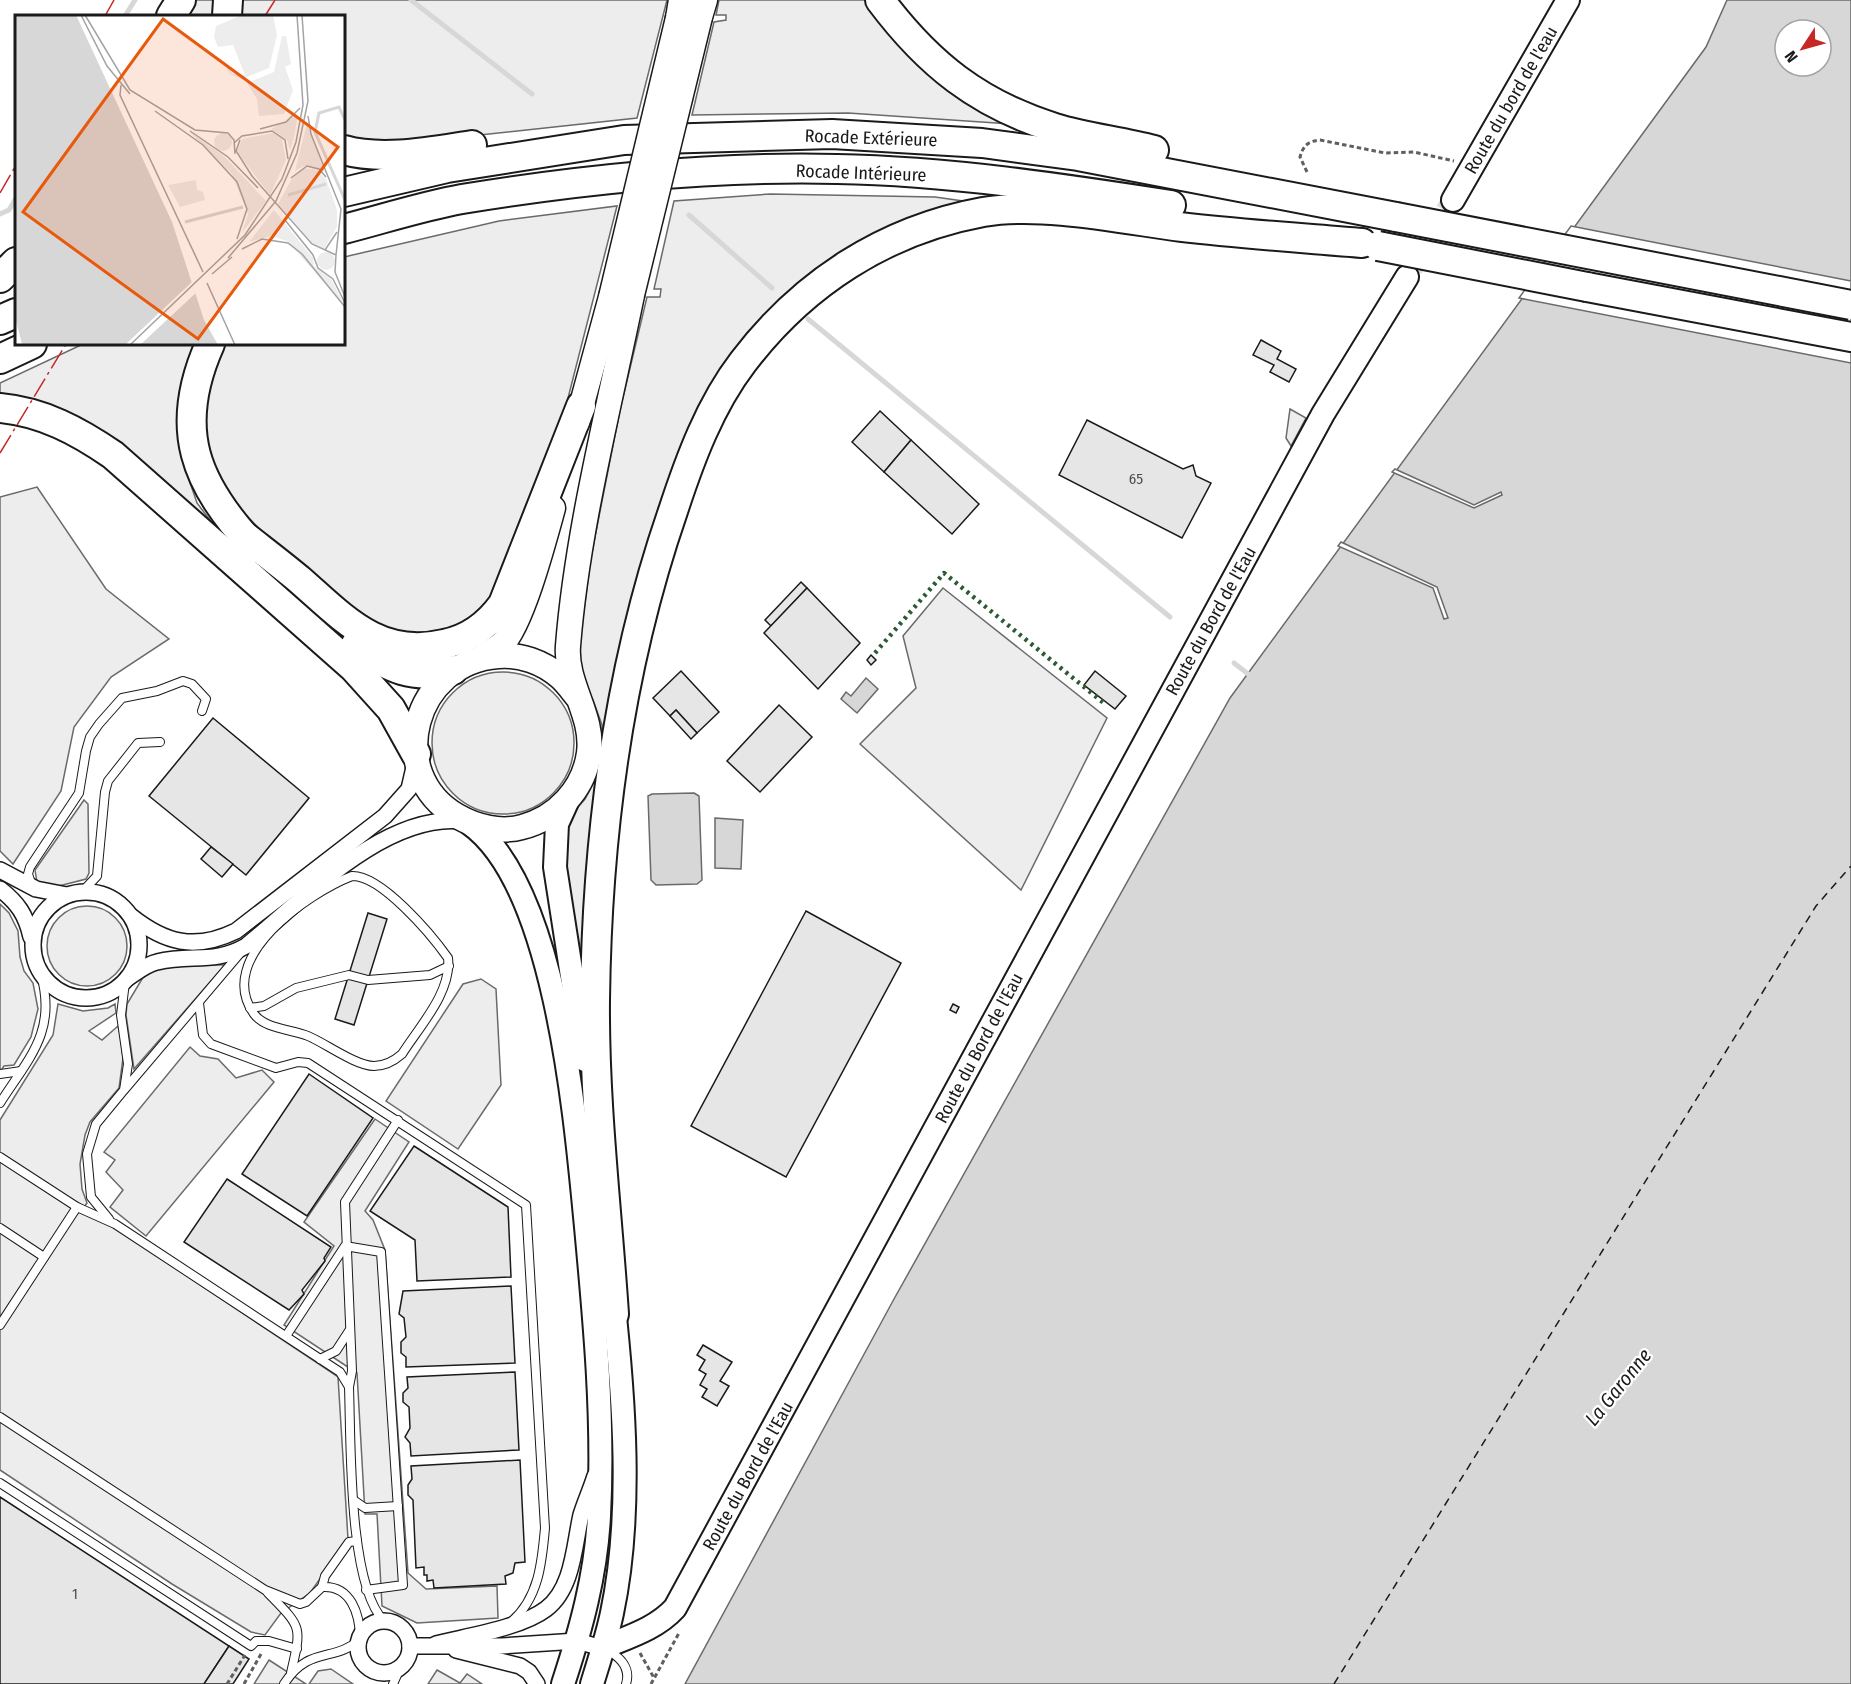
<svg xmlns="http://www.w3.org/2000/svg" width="1851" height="1684" viewBox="0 0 1851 1684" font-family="'Fira Sans Condensed',sans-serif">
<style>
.built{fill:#ededed;stroke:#6a6a6a;stroke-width:1.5}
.water{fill:#d7d7d7;stroke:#6a6a6a;stroke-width:1.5;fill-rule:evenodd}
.pier{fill:#fff;stroke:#6a6a6a;stroke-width:1.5}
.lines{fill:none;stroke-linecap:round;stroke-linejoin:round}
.stream{stroke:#d7d7d7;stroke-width:5}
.ferry{stroke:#1a1a1a;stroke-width:1.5;stroke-dasharray:8 6;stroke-linecap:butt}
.building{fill:#e6e6e6;stroke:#1a1a1a;stroke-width:1.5}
.secondary-tunnel{stroke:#ddd;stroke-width:22;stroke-dasharray:22 11;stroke-linecap:butt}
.lane-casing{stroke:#1a1a1a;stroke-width:10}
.street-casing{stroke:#1a1a1a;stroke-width:18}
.secondary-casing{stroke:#1a1a1a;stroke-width:26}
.primary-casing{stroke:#1a1a1a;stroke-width:27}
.highway-casing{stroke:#1a1a1a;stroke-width:32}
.path{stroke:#5f5f5f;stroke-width:3;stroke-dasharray:4.5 3;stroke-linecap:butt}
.lane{stroke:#fff;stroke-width:8}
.street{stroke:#fff;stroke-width:15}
.secondary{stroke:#fff;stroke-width:22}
.primary{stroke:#fff;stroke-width:24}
.highway{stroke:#fff;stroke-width:28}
.primary-bridge-casing{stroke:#1a1a1a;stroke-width:27;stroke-linecap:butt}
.highway-bridge-casing{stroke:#1a1a1a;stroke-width:32;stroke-linecap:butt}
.primary-bridge{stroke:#fff;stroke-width:24}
.highway-bridge{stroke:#fff;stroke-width:28}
.hedge{stroke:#2b5a34;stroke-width:4.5;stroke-dasharray:3 4.5;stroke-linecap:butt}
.power{stroke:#c62828;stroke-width:1.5;stroke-dasharray:21 4.5 3 4.5;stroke-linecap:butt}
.labels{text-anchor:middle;stroke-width:4.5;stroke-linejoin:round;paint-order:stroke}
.number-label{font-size:15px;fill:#4d4d4d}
.street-label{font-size:18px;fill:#1a1a1a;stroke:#fff}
.water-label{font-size:20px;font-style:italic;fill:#1a1a1a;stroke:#fff}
.inset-river{fill:none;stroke:#d7d7d7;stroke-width:3}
.inset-road{fill:none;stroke:#a3a3a3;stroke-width:1.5}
.view{fill:#e8590c;fill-opacity:0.15;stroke:#e8590c;stroke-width:3}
.inset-edge{fill:none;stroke:#1a1a1a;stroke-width:3}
</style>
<rect width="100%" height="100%" fill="#fff"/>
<g class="built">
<path d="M191,0H218V16H181Z"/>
<path d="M241,0H667L637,118L424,141L375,144L344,137V16H241Z"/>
<path d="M719,0H866L897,42L923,70L957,96L1011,124L848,113L692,115L714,22L726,20V15H716Z"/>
<path d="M770,194L935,197L984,204L793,293L653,541L586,996L566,881L563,834L572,814L585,799L596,778L602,754V725L593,700L579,678L577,662L591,557L620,410L647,297H660L661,289H654L674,201Z"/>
<path d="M617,206L566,406L494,609L449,637H389L282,552L245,514L228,493L215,470L208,447L205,416L207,384L222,344H344V257L499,221Z"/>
<path d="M83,344H198L181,433L186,471L197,503L219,532L0,400V383Z"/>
<path d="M1290,409L1306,418L1291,446L1286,438Z"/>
<path d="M37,487L106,589L169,639L111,677L74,727L61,791L13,864L0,851V497Z"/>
<path d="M943,588L1107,718L1021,890L860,744L916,688L903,636Z"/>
<circle cx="503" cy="743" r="71"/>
<path d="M84,800L88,804L89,873L86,879L51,888L37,882L35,870Z"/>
<path d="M0,904L9,913L18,931L20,957L24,971L33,983L38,1009L31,1037L14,1065L4,1066L0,1072Z"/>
<circle cx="87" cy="946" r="40"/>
<path d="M181,964L225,965L134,1069L126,1015L127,1004L142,979L150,972L162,966Z"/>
<path d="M481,979L496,989L501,1085L458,1149L386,1101L463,984Z"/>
<path d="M58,1004L83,1011L108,1008L115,1004L116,1013L89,1031L102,1040L118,1026L121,1038L123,1058L119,1088L90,1122L85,1135L80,1164L82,1189L87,1203L84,1207L338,1377L348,1539L310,1593L281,1613L265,1635L251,1632L172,1584L0,1470V1120L53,1035Z"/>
<path d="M190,1047L200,1056L218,1059L236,1078L262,1070L274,1082L146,1236L110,1207L123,1190L106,1172L115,1160L104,1152Z"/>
<path d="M375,1119L409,1142L365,1211L373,1220L385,1250L408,1573L426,1589L497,1586L498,1618L417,1623L382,1606L377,1514H365L357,1373L284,1325L334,1246L304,1222Z"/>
<path d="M269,1660L306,1684H254Z"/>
<path d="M331,1669L353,1684H309L318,1671Z"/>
<path d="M437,1670L460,1683L467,1674L482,1684H428Z"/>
</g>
<g class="water">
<path d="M1727,0H1851V1684H685L894,1299L1230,698L1706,47ZM1785,30H1821V66H1785Z"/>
<path d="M866,678L878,689L857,713L841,699L846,692L851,696Z"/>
<path d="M694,793L699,796L702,880L697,884L656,885L651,880L648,796L652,794Z"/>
<path d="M715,818L743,820L741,869L715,868Z"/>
</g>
<g class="pier">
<path d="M1571,226L1851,281V363L1519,298Z"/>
<path d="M1395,469L1474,505L1501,492L1502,495L1474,508L1392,472Z"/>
<path d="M1341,542L1437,587L1448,618L1444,619L1433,588L1338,546Z"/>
</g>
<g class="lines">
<g class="stream">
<path d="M411,0L532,94"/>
<path d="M125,16L135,0"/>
<path d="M0,214L9,210L16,198"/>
<path d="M689,215L772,288"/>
<path d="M808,319L1170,617"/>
<path d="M1234,663L1252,677"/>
</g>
<path class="ferry" d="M1334,1684L1816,906L1851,866"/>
</g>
<g class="building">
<path d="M1261,340L1281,351L1277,359L1296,369L1289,382L1270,372L1274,365L1253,355Z"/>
<path d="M880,411L911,440L884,472L852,442Z"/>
<path d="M1087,420L1183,469L1193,465L1196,476L1211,483L1182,538L1059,475Z"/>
<path d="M911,440L979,504L952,534L884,472Z"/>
<path d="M801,582L807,588L771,626L765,620Z"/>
<path d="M807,588L860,643L818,689L764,633Z"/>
<path d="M871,655L876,660L871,665L867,660Z"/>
<path d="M681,671L719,712L697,733L676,710L670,716L653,698Z"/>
<path d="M1095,671L1126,696L1115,709L1084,685Z"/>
<path d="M779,705L812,737L760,792L727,761Z"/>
<path d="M676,710L697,733L691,739L670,716Z"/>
<path d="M213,718L309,798L246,875L149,796Z"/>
<path d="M211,847L233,864L222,877L201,859Z"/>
<path d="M806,911L901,963L786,1177L691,1126Z"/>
<path d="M368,913L387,919L354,1025L335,1019Z"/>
<path d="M953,1004L959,1007L956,1013L950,1010Z"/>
<path d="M309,1074L373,1118L307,1216L242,1174Z"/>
<path d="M414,1146L508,1207L511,1277L417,1281L415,1240L370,1211Z"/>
<path d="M227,1179L331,1247L324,1258L325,1261L302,1290L304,1294L289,1310L184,1242Z"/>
<path d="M511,1286L515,1363L406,1367V1357L401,1353V1342L406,1337L404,1318L399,1314L403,1291Z"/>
<path d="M703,1345L732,1362L720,1381L729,1386L717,1406L702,1397L707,1389L700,1385L706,1374L699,1370L705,1360L697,1355Z"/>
<path d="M515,1372L519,1450L411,1456L410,1443L405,1437L410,1428L409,1407L403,1402V1393L408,1388L407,1377Z"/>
<path d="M520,1460L525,1562L515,1563L513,1573L505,1576L506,1584L434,1588L433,1580L427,1581V1575H424V1567L416,1568L413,1500L408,1495V1485L412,1479L411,1466Z"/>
<path d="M0,1497L229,1646L204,1684H0Z"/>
<path d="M229,1646L249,1659L233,1684H204Z"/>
</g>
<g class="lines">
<path class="secondary-tunnel" d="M1412,268L1453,200"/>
<defs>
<g id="lane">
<path d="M352,876C381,875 431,934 448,958C452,992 419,1027 402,1054C394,1061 385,1066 374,1066C356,1066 325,1043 308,1036C291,1029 265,1029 254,1014C214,958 308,893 352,876Z"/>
<path d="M31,883L28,874L30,867L79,793L86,751L90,737L99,724L122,698L157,691L183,681L192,684L206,699L202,711"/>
<path d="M83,891L97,876L105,792L108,781L138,743L160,742"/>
<path d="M199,1003L203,1035L211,1044L276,1068L298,1062L308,1063L526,1205L545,1528C542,1562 539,1598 511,1622"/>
<path d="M250,1008L264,1006L296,988L349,975L368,980L430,975L449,966"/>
<path d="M0,1074L21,1071"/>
<path d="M125,1089L242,951"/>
<path d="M0,1103C29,1058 57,1031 41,975"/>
<path d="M0,1157L77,1207L115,1224L340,1372L349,1387C351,1441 348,1585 384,1621"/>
<path d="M109,1219L91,1197L87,1154L96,1124L124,1090L128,1064L121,1015L125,982"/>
<path d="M0,1228L44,1257"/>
<path d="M0,1325L77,1207"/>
<path d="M286,1336L345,1246L381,1252L403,1585L366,1590"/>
<path d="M320,1359L336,1351L349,1331"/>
<path d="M349,1387L352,1371L345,1202L398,1120"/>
<path d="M0,1417L265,1590L300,1604L306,1602L322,1587C351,1585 360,1614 360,1639C335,1663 309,1645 284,1684"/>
<path d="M0,1483L251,1646L256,1641H269L297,1649"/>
<path d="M355,1501L365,1508L398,1506"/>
<path d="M322,1587L325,1576L349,1542L357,1541"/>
<path d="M268,1593C302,1628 302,1625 291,1673"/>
<path d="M607,1650C620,1657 631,1668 626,1684"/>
<path d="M393,1684L401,1666"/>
</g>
<g id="street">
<path d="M0,870L36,889L67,895"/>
<path d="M0,889C18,903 26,915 31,937"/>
<circle cx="86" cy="945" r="53"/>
<path d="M131,916C165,943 195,951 236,931L385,816L409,789L415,763"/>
<path d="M128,978C137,972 147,964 157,962C192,953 212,965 246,946C303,900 384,813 462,821"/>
<circle cx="384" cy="1647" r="26"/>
<path d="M436,1644C467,1636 521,1628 546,1609C573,1589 574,1546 581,1515C585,1502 591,1489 595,1476"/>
<path d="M410,1646H502L577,1641L602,1648"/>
<path d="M456,1650L520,1666L529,1672L537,1684"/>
</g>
<g id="secondary">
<path d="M1453,200L1568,0"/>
<path d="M567,802L557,824L555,867L585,1060"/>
<path d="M469,823C557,885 576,1124 586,1227C595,1323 604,1420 599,1516C596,1575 581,1629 563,1684"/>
<path d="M602,1648C628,1637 656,1629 675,1608L1323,414L1407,277"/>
<path d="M592,1684C599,1661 607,1637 612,1613C633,1514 624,1398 613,1298"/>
</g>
<g id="primary">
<path d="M700,17L705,0"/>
<path d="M678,18L681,0"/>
<path d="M577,422L611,297"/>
<path d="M482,657C488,653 496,649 502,644C522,625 545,537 553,508"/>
<path d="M579,699C573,692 567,683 560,677C543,662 520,654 498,656C414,662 383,773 457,816C476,827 501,833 522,827C557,818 584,789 589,753C594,715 565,684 568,646C577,531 609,408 632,295"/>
</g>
<g id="highway">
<path d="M880,0C928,64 978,104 1055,128C1087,138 1121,141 1154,150"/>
<path d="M171,16L181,0"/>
<path d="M227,16L228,0"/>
<path d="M344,150C383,161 432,151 472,145"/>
<path d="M344,192L447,168L624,140L832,134L982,143L1078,156L1396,217"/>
<path d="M344,229C383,219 423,206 462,199C585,179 713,166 837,169C949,171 1061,188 1171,205"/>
<path d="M0,278L16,262"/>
<path d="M1587,287L1851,337"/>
<path d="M0,320L16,313"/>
<path d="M210,344C172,429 195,484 255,548"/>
<path d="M0,359L32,344"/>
<path d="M0,408C43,412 78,431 113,455L354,668L391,709L416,754"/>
<path d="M243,535C262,550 282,565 301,581C345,620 380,659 444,644C470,639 488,625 503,604L581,406"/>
<path d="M356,644C388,669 414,680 453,670"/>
<path d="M614,1314C607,1209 594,1104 595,1000C597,835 619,667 673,511C690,459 710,405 743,362C803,283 885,230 983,212C1042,202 1122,219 1181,227C1241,234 1302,238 1362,243"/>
</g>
</defs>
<use href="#lane" class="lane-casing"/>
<use href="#street" class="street-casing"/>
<use href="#secondary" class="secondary-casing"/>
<use href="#primary" class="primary-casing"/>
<use href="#highway" class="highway-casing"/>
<g class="path">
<path d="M1307,172L1300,157C1303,146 1308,141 1320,140L1385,153L1414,152L1454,161"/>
<path d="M640,1653L654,1678"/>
<path d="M227,1684L245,1655"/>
<path d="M244,1684L261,1654"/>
<path d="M651,1684L679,1633"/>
</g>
<use href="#lane" class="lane"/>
<use href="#street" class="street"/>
<use href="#secondary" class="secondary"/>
<use href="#primary" class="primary"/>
<use href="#highway" class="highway"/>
<defs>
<g id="primary-bridge">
<path d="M632,295L700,17"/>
<path d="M611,297L678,18"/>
</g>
<g id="highway-bridge">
<path d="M1396,217L1851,305"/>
<path d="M1378,246L1587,287"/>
</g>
</defs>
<use href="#primary-bridge" class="primary-bridge-casing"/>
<use href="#highway-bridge" class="highway-bridge-casing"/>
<use href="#primary-bridge" class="primary-bridge"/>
<use href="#highway-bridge" class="highway-bridge"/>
<path class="hedge" d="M875,653L944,573L1105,704"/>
<g class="power">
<path d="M105,16L114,0"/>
<path d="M265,16L275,0"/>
<path d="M0,193L16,165"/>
<path d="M0,453L66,344"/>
</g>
</g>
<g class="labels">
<g class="number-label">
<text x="1136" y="484">65</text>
<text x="75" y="1599">1</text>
</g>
<g class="street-label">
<text transform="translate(1511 100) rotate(-60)" y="6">Route du bord de l'eau</text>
<text transform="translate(871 138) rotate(2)" y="6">Rocade Extérieure</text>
<text transform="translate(861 173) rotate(2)" y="6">Rocade Intérieure</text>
<text transform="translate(1211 621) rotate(-61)" y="6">Route du Bord de l'Eau</text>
<text transform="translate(979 1048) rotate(-62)" y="6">Route du Bord de l'Eau</text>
<text transform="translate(748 1476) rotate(-61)" y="6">Route du Bord de l'Eau</text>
</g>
<g class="water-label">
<text transform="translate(1618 1387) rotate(-51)" y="7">La Garonne</text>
</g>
</g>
<g transform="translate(15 15)">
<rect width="330" height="330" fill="#fff"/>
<path d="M227,0H258L262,20L254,53L227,64L215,59L213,56L211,52L213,50L217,59L230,60L218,30L203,32L199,22L201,11ZM267,21H271L276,49L270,52L278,75L269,99L244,101L242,84L232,68L259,57ZM283,99L279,123L275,135L272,125L256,114ZM292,108L310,157L289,151L280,156ZM175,117L209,141L251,186L227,218L233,199L217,159ZM258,118L267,124L271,145L255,180L222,137L227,124ZM199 127a9 9 0 1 1 18 0a9 9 0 1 1-18 0ZM288,153L302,155L311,164L322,195V212L309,234L297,228L263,189L276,165ZM181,165L182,175L188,177L190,185L165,192L153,170ZM259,195L298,243L299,251L316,264L330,291L272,226L256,221L234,227ZM302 246a9 9 0 1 1 18 0a9 9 0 1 1-18 0Z" fill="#ededed"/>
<path d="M0,0H61L157,207L189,305L203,330L7,329L0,302Z" fill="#d7d7d7"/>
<path d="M179,265L183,276L125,330H110Z" fill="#fff"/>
<path class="inset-river" d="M0,36L91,252L110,330M330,105L324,92L304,98L300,117L330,185M273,180L311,169M170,207L228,192"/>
<path class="inset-road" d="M66,0L92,51L115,79M70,0L115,75L180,115L213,118L219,125L220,139M106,70L105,80L188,257M140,96L188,130L222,167L232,194L222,224M293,101L296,119L326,194L321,240M245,114L271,107L285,93M175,116L213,142L243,173M225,125L221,136L237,161M219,128L227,121L257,116L270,125L273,144M236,160L297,229L321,240L320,257L330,282M276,163L292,151L304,154L311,162M270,205L298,240L303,253L318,264L330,288M227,234L247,224L273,228L287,239L330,292M310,235L322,217M213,243L261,186L282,138L293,86L287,0M330,252V272M197,259L217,242M192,268L220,330M115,330L230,220L267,164L281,127L288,90L282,0"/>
<path class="view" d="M148,4L323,132L183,324L8,197Z"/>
<rect width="330" height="330" class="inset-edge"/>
</g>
<g transform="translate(1803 48) rotate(234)"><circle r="28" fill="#ffffff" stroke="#a3a3a3" stroke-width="1.5"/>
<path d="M0-4.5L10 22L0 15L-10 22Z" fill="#c62828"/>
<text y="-9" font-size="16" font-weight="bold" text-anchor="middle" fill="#1a1a1a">N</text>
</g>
</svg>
